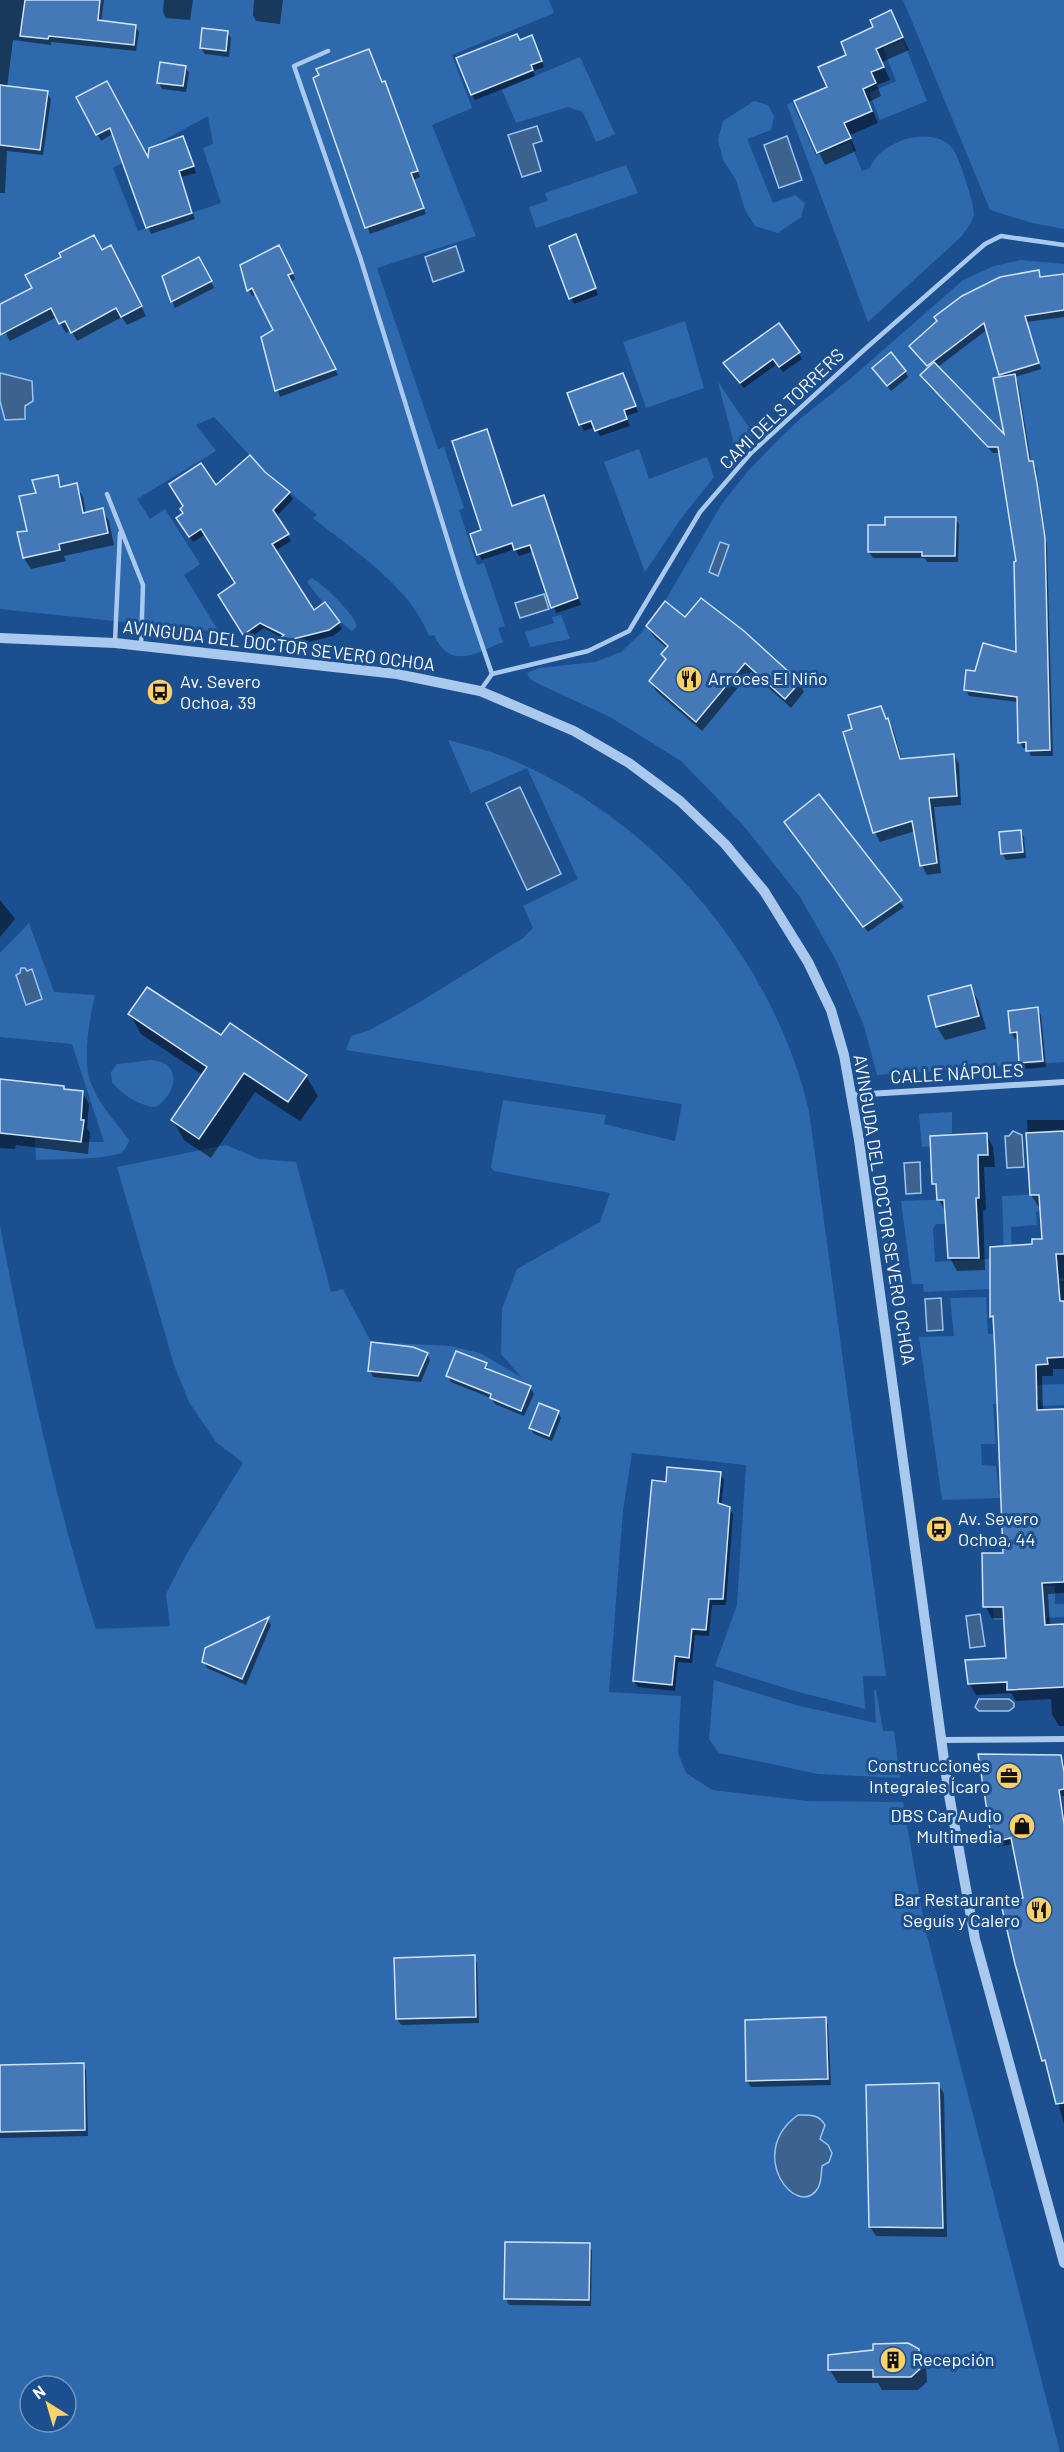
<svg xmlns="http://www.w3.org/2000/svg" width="1064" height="2452" viewBox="0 0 1064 2452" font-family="Barlow,sans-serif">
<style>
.green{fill:#2e69ad;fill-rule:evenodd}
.water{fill:#3c6290;stroke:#9cc4f0;stroke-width:1.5}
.shadow{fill:#0007;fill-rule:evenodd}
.building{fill:#4478b7;stroke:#cfe3fa;stroke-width:1.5}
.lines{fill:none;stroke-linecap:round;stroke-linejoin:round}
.service{stroke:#a9c9ee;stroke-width:4.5}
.minor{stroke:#a9c9ee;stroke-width:6}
.tertiary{stroke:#a9c9ee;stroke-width:10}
.labels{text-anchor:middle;stroke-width:6;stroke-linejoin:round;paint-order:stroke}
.street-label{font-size:18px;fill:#fff;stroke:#1b4f8f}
.poi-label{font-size:18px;fill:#fff;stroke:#1b4f8f;text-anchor:start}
</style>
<rect width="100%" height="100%" fill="#1b4f8f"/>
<g class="green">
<path d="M0,0H549L554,13L452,55L472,108L432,125L476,236L377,268L438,449L444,447L464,508L459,510L477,565L484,563L505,626L498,628L503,642C476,653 450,671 434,635L429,636C410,586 354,551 313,518L317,515L265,472L214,417L196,425L216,451L137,499L150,519L165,509L200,564L184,575L219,632L0,609ZM208,116L213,144L203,148L221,203L138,231L113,168Z"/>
<path d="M903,0H1064V229L1032,223L990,210Z"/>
<path d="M903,40L927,101L880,120L869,93L896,81L883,48Z"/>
<path d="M580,57L615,134L596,142L583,112L568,107L516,123L502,90Z"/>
<path d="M754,101L768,105L774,116L771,130L747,139L773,203L795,195L805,203L801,217L778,233L755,226L745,210L736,180L723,160L718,140L723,121Z"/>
<path d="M792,102L816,155L850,142L862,171L870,168C880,140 935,124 953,149C959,157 975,206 974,215C972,223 966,229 962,236L868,322L787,105Z"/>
<path d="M626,165L638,193L536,228L529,207L548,201L545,193Z"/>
<path d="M1021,260L1064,264V1062L877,1075L864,1026L837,962L800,897L743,825L681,761L610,717L539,684L530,679L527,673L539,668L595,662L621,652L642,632L665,601L721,505L748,471L777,441L800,419L850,379L963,280L994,266Z"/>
<path d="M685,321L704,388L646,408L623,342Z"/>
<path d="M718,382L754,435L736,452Z"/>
<path d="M639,449L649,479L707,457L714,477L680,520L645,572L604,462Z"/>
<path d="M312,578C325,586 352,612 357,626L352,631C345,628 310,589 307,581Z"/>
<path d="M561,615L570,639L530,647L525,632L554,623L552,617Z"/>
<path d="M448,740C467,745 486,750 505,757C654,818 772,955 809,1111L886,1676H863L865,1709L791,1690L715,1666L737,1605L746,1465L632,1453L623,1510L609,1692L681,1696L678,1753L686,1773L712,1790L807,1801L903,1802L925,1928L1060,2452H0V1226C26,1362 54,1498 96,1629L170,1626L166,1594L186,1555L243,1463L216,1442L189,1402L174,1365L117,1167L226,1145L259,1159L296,1162L331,1292L343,1289L371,1342L450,1346L480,1353L521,1377L501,1354L502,1309L517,1269L600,1222L610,1193L494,1171L491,1167L503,1100L606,1115L604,1124L675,1141L682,1104L346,1050L351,1036L370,1030L420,1002L523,938L533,928L523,906L578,879L527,768L471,793ZM30,2386H66V2422H30Z"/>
<path d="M29,923L54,992L95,995C90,1018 83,1054 89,1077C95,1100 115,1121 129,1140C128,1144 126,1149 122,1152C110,1160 54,1159 36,1160L35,1137L81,1142H104L72,1044L0,1037V953Z"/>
<path d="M152,1060C183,1063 177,1093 156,1107C141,1107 121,1094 112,1082L111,1072L117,1064Z"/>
<path d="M952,1112V1133L948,1134L949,1145L922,1147L919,1114Z"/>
<path d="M1043,1194L1044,1210L1036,1212L1037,1225L1011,1227L1012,1256L1038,1279L1064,1278V1281L1005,1284V1280L990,1281V1289L924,1292L923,1284H912L901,1201L954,1199L948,1224H936L933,1229L935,1262L1004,1258L1002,1196Z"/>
<path d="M986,1297L988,1334H993L994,1337L997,1386L1064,1384V1405L1041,1406L1040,1400L993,1404L996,1444H981L982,1465L996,1466L999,1494L1049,1493V1496L942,1500L919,1337L954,1336L950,1298Z"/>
<path d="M1011,1586H1055V1604H1064V1617L994,1620L993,1607Z"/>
<path d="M714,1680L796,1705L876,1723L874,1690H876L883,1731H894L900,1778L818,1774L719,1753L709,1739Z"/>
</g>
<g class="water">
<path d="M537,126L542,141L533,144L541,171L522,177L508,135Z"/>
<path d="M787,136L802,180L779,188L764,145Z"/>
<path d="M456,246L464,271L433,282L425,257Z"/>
<path d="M0,373L32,381L33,401L25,406V419L5,420L0,401Z"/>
<path d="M720,542L729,545L718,576L709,572Z"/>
<path d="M544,594L549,609L520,618L515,603Z"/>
<path d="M520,787L561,874L527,890L486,803Z"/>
<path d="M21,968H25L27,971L32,969L42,999L26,1005L16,975L20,973Z"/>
<path d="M1013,1131L1022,1135L1024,1167L1007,1168L1005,1136H1009Z"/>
<path d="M920,1162L921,1193L906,1194L904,1163Z"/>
<path d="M941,1298L943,1330L927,1331L925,1299Z"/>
<path d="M980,1614L985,1646L970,1648L966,1616Z"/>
<path d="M979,1699H1009L1014,1703V1707L1009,1711H979L975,1707Z"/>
<path d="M798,2115C810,2115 819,2114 825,2125L820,2139L828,2145L832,2153L829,2162L822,2166C821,2173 822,2181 818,2188C798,2221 744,2154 798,2115Z"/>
</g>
<g class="shadow">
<path d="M0,0H104L101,22L135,26L139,32L136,51L51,42V45L13,40L7,88L47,93L51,99L43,155L7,151L5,193H0Z"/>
<path d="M164,0H193L190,20L166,18L163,12Z"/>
<path d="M254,0H283L280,24L256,21L253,15Z"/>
<path d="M891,12L909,50L882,62L890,80L877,85L881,96L869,102L878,123L850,135L856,151L825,165L796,102L829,88L848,56Z"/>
<path d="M227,32L231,38L229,57L205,54L201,48Z"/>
<path d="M520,41L535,43L544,67L533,71L535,76L475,100L472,94Z"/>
<path d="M185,67L189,73L186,92L162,89L159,83Z"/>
<path d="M315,78L385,83L420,177L413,180L426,214L370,234Z"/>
<path d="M78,98L149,161L185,144L196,173L181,177L195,219L151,234L114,133L101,141Z"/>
<path d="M576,236L598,295L574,304L571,298Z"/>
<path d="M102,252L115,256L146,316L127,325L122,317L77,341L71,330L66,333L57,317L10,341L0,322V306Z"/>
<path d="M282,253L295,279L291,282L338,375L280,397L262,338L275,331L256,294L252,296L249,290L242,266Z"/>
<path d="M198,259L214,288L175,308L163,276Z"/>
<path d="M1038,272L1042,279L1064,275V317L1027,322L1041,369L1015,377L1018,382L1031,462L1036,468L1047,546L1053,756H1031L1028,748H1023L1020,742L1018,702L969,696L966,690L977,673L1018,654V563L1001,453H993L925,382L922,376L929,369L911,346ZM988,329L1003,378L1006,439L938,367Z"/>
<path d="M798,353L802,359L783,372L777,364L744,388L728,369Z"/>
<path d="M905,371L908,377L891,391L878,374Z"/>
<path d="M626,381L638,412L626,416L630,426L600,436L595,427L584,431L581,424Z"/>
<path d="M486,431L513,507L546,503L581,605L556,613L534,551L519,556L515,549L482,560L479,554L483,531Z"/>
<path d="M264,473L289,493L293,499L276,517L291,541L275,551L314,613L325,604L339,623L342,629L333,636L278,649L275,644L283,638L264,628L247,640L220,595L237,584L206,534L193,542L178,518L215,488Z"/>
<path d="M57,477L63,488L76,485L83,497L86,513L102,510L109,521L114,545L64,556L66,561L31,569L24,558L29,532Z"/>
<path d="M955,518L959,524L958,562H927L925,558H873L869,552Z"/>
<path d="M685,619L799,682L804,692L791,708L751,672L702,731L656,691L650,681L667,661L663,654L668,649L654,637L648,627Z"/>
<path d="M880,708L893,729L902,760L954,755L959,764L961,805L934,807L941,873L927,875L922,865L915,831L880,842L875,832L854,730Z"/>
<path d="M818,796L904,907L868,932L789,828Z"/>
<path d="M1020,831L1024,837L1026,858L1006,860L1003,854Z"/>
<path d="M0,900L15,919L0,937Z"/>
<path d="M970,987L978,1000L986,1029L945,1040L937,1027L929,997Z"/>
<path d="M1038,1009L1041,1015L1046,1067L1024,1069L1021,1063L1019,1038L1015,1039L1011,1033Z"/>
<path d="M130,1014L221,1038L306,1076L318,1096L300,1121L255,1092L211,1158L184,1140L173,1120L203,1075L141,1034Z"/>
<path d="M0,1081L63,1087L65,1090L82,1092L89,1104L87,1128L90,1133L88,1154L16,1145L15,1149L0,1148Z"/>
<path d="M1027,1120H1064V1369H1053V1376H1042L1043,1411H1064V1593L1048,1594L1050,1626H1064V1726H1059L1052,1714L1051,1699L1016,1701L1011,1693L976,1695L969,1683L1008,1659L1006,1618H992L985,1606L1004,1554L995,1322L991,1316L1034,1245L1044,1241L1042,1206H1038L1031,1195Z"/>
<path d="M986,1134L993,1147L995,1167H984L986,1210L983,1211L985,1270L957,1271L950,1258L946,1213L939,1200L938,1191L934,1184Z"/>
<path d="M427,1354L430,1360L421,1382L373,1377L370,1370Z"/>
<path d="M486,1365L490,1371L530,1387L534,1394L524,1416L495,1404L491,1398L451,1382L447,1375Z"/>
<path d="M558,1412L561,1418L552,1441L534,1434L530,1428Z"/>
<path d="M720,1473L724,1480L721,1506L729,1508L733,1514L726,1605H712L709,1636L695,1635L692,1663L678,1662L675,1691L638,1687L634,1681L668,1484Z"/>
<path d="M268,1619L271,1625L246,1685L207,1668L204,1662L206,1649Z"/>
<path d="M1060,1757L1064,1763V1796H1061L1064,1814V2124L1048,2066L1043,2060L1024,1899L1013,1844L997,1847L993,1841Z"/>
<path d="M474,1957L477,1963L479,2023L401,2025L397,2019Z"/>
<path d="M825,2018L828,2025L831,2085L751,2087L747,2081Z"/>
<path d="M83,2064L86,2070L88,2136L0,2138V2066Z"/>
<path d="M938,2084L944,2094L947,2237L876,2236L870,2227Z"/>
<path d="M589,2245L592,2251L591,2306L509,2305L506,2299Z"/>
<path d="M918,2350L926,2364L927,2382L918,2390H882L878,2383H838L830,2370Z"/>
</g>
<g class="building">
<path d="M25,0H100L98,20L136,25L134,45L49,36L48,39L20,36Z"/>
<path d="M891,10L903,37L876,49L884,67L871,72L876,83L863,89L872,111L844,123L851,138L817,153L794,101L827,87L818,67L846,55L841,42L873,27L870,20Z"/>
<path d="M202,28L228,31L226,51L200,48Z"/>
<path d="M517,34L520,40L532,35L542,61L531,65L533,70L471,95L456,58Z"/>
<path d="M369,49L382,82L385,81L418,171L411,173L424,208L365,228L313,78L319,75L316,69Z"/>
<path d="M160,62L186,66L183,86L157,83Z"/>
<path d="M107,81L148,157L149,148L183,136L194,166L179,171L192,213L146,228L110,128L96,135L76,97Z"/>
<path d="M0,85L48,91L40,150L0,145Z"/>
<path d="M576,234L596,288L569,299L549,246Z"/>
<path d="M94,235L102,250L111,245L142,306L121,317L116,308L71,333L65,321L59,324L51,308L0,335V304L32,288L25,275L61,257L59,253Z"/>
<path d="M279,245L293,273L288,275L336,369L275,391L261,337L273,330L252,288L247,291L240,265Z"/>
<path d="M199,257L212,281L171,302L162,276Z"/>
<path d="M1039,270L1040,277L1064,274V310L1025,316L1039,363L999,375L984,323L927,366L909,346L937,321L934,317L962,296L1000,277Z"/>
<path d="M779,323L800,352L779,367L773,359L740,383L723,363Z"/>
<path d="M891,352L906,371L887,386L872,368Z"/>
<path d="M934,362L1004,434L993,378L1015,374L1029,461H1033L1037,483L1045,538L1050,750L1026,751V742L1018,743L1017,697L964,690L966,670L975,671L983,643L1016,652L1014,562L1016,561L998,447H988L920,375Z"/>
<path d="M623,373L636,406L624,410L627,419L595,431L591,421L579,425L567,393Z"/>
<path d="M487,429L512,506L544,495L578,598L551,608L530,545L514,550L512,543L477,555L470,534L481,530L452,441Z"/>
<path d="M250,455L265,472L290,492L273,510L289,534L272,544L314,610L325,602L340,622L329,630L273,644L284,635L260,623L243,635L218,595L235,583L201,529L189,537L176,518L183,513L180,509L183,506L169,484L201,463L216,485Z"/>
<path d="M58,475L60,487L77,483L83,513L103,508L108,533L59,544L60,550L23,558L17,532L27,531L19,496L36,493L32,480Z"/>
<path d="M885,517H956L955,556H922V552H868V525H885Z"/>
<path d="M701,598L744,631L800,682L785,699L745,663L696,722L649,681L666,659L661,654L668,646L646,626L665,601L685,617Z"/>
<path d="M881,706L886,719L888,718L900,759L954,754L957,796L929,798L937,863L920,866L912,821L873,833L843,732L852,729L848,715Z"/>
<path d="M819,794L902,900L863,927L784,822Z"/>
<path d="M1021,830L1023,852L1001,854L999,832Z"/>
<path d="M971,985L979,1016L936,1027L928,996Z"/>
<path d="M147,987L221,1035L230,1023L307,1075L288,1102L244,1073L199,1139L171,1120L207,1067L128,1014Z"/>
<path d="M1038,1007L1043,1061L1019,1063L1017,1032L1010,1033L1008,1011Z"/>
<path d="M0,1079L64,1086V1089L83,1091L81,1120H84L81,1142L0,1133Z"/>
<path d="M1064,1131V1254H1056L1060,1301H1064V1357L1047,1358L1048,1364L1036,1365L1037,1410L1064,1409V1582L1042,1583L1045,1625L1064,1624V1687L1007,1690V1682L968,1684L965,1660L1006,1658L1003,1607H983L982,1553H1003L995,1351L993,1316L990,1317V1247L1032,1244V1239H1042L1039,1195H1030L1026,1133Z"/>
<path d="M987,1133L988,1155H978L979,1198H976L979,1258H948L944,1200H937L936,1184H932L930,1136Z"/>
<path d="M371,1342L413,1347L428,1353L418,1376L368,1371Z"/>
<path d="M456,1351L487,1363L485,1368L531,1386L521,1411L490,1398L491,1394L446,1376Z"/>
<path d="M539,1403L559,1411L549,1436L529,1428Z"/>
<path d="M667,1467L721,1472L718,1503L730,1507L723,1599H709L706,1630L692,1629L689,1658L675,1656L672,1685L633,1681L652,1480L666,1482Z"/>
<path d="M269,1617L242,1679L202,1662L205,1648Z"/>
<path d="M978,1754L1061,1755L1064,1772V1789L1059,1790L1064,1824V2103L1056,2104L1045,2060L1042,2061L1015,1964L1001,1904L1023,1898L1011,1838L992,1842Z"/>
<path d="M475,1955L476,2017L396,2019L394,1958Z"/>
<path d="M826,2017L828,2079L746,2081L745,2020Z"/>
<path d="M84,2063L85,2130L0,2132V2065Z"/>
<path d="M939,2083L943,2228L869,2227L866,2085Z"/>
<path d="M505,2242L590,2243L589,2300L504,2299Z"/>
<path d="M908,2343L919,2349L920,2369L911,2377H873V2370H828V2355L873,2350V2344Z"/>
</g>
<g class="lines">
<g class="service">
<path d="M328,51L294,66L360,257L462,586L492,674L480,691"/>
<path d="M107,494L143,585L141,646"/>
<path d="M115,641L120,533"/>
<path d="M492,674L588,651L629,631L700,512L751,453L865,349L985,244L1001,236L1064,245"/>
</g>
<g class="minor">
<path d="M852,1095L1064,1082"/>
<path d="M942,1740L1064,1739"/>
</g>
<path class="tertiary" d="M0,638L115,643L397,674L480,691L574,731L629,763L680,801L725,844L764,891L808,962L831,1010L844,1055L859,1140L948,1789L975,1939L1064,2263"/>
</g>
<defs>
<symbol id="restaurant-disc" viewBox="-11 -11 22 22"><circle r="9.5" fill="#ffd166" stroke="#1b4f8f"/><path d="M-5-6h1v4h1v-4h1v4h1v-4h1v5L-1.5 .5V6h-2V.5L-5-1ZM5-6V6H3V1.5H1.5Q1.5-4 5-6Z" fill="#111"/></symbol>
<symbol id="bus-disc" viewBox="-11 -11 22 22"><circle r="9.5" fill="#ffd166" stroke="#1b4f8f"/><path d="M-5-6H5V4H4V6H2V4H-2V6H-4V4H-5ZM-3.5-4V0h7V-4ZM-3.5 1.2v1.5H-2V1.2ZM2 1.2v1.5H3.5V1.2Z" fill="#111"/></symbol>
<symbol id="office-disc" viewBox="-11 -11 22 22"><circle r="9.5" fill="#ffd166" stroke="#1b4f8f"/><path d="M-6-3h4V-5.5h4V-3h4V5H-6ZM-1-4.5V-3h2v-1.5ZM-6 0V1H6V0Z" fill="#111"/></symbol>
<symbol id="shop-disc" viewBox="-11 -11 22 22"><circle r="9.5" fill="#ffd166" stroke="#1b4f8f"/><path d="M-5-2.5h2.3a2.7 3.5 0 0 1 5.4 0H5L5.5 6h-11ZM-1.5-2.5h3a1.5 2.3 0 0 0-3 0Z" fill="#111"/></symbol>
<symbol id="building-disc" viewBox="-11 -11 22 22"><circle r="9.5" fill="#ffd166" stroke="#1b4f8f"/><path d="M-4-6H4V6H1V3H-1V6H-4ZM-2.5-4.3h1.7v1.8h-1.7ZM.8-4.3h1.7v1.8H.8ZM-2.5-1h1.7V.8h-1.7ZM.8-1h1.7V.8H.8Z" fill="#111"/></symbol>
</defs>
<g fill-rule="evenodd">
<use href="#restaurant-disc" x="674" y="664" width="30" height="30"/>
<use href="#bus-disc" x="145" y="677" width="30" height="30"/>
<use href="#bus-disc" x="924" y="1514" width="30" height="30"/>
<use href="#office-disc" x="994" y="1761" width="30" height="30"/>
<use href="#shop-disc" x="1007" y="1811" width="30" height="30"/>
<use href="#restaurant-disc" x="1024" y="1895" width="30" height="30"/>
<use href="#building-disc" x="878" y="2345" width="30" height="30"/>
</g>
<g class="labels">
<g class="street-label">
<text transform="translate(782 409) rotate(-44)" y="6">CAMI DELS TORRERS</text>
<text transform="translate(279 646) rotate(7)" y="6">AVINGUDA DEL DOCTOR SEVERO OCHOA</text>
<text transform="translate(957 1074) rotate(-3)" y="6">CALLE NÁPOLES</text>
<text transform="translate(884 1210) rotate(81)" y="6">AVINGUDA DEL DOCTOR SEVERO OCHOA</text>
</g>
<g class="poi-label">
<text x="708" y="685">Arroces El Niño</text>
<text x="180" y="688">Av. Severo<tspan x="180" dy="21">Ochoa, 39</tspan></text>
<text x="958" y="1525">Av. Severo<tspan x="958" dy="21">Ochoa, 44</tspan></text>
<text x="990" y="1772" text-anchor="end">Construcciones<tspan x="990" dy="21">Integrales Ícaro</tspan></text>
<text x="1002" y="1822" text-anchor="end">DBS Car Audio<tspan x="1002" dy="21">Multimedia</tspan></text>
<text x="1020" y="1906" text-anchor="end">Bar Restaurante<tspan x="1020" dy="21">Seguís y Calero</tspan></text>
<text x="912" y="2366">Recepción</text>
</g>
</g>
<g transform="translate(48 2404) rotate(323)"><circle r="28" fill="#1b4f8f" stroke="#7695bc" stroke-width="1.5"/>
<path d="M0-4.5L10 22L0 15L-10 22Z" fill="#ffd166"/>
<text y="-9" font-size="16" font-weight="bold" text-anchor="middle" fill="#ffffff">N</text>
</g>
</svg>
